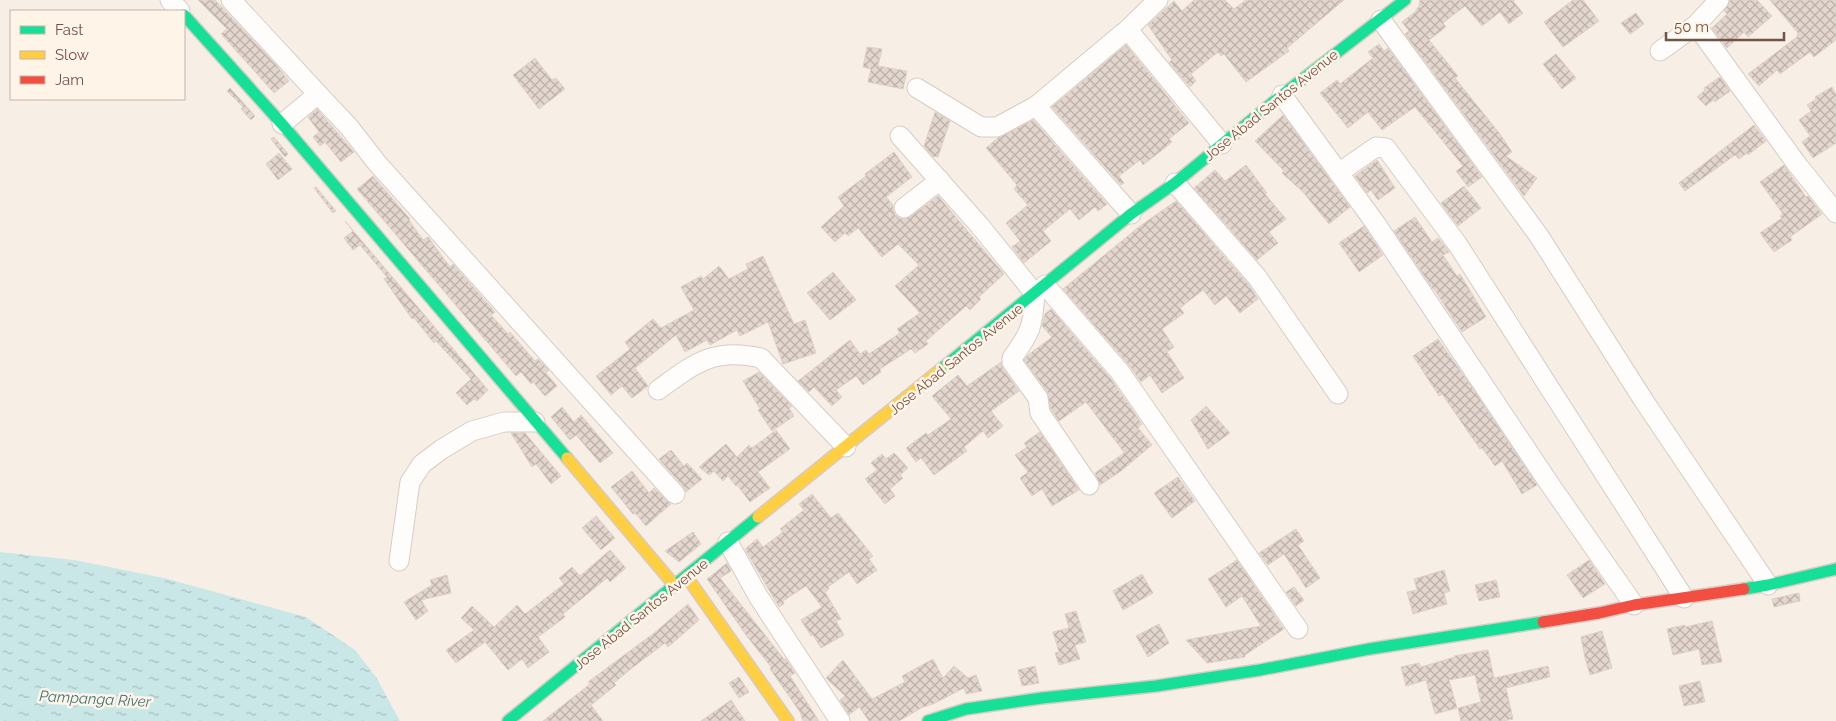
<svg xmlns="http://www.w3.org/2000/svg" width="1836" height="721" viewBox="0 0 1836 721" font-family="Raleway,sans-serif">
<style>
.water{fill:url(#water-ripples)}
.building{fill:url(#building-cross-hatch);stroke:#dfd1c9}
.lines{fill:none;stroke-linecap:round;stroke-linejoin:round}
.street-casing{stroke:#d8ccc5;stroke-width:21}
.fast-casing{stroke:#d7cbc3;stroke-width:14}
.slow-casing{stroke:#d7cbc3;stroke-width:14}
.jam-casing{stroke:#d7cbc3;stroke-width:14}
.street{stroke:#fefdfb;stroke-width:19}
.fast{stroke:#16e098;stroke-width:11}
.slow{stroke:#ffcf43;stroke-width:11}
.jam{stroke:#f24e42;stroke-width:11}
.labels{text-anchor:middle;stroke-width:5;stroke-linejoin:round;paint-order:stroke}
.street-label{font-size:14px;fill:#745347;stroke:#fff4e7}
.water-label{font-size:15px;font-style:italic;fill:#3a767b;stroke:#fff4e7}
</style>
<defs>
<pattern id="water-ripples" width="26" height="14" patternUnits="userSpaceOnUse" patternTransform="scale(1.25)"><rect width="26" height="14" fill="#c9e7e7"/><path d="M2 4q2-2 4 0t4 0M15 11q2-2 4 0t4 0" fill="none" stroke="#a8bebd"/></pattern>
<pattern id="building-cross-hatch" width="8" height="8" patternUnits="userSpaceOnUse" patternTransform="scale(1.25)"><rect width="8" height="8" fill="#e3d6ce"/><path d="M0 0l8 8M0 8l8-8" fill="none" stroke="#bdb0a9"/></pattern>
</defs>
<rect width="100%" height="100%" fill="#f7efe6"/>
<path class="water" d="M0,552L74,560L164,578L306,617L355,650L376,677L400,721H0Z"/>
<g class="building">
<path d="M198,0H215L276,65L289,81L274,93L221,34L227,29Z"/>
<path d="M1194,0H1225L1234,9L1246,0H1344L1287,48L1289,51L1246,82L1224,54L1221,56L1218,52L1191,74L1196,81L1190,87L1169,62L1172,60L1148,25L1174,1L1182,11Z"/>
<path d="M1420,0H1515L1513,1L1523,13L1509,24L1500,12L1482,26L1465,6L1443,23L1446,27L1429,40L1458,76L1455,78L1500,134L1512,152L1506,156L1537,178L1524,196L1405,34L1409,31L1402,22L1415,12L1419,6Z"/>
<path d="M1573,0H1583L1599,21L1563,47L1544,22Z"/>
<path d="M1730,0H1757L1772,16L1748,37L1744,32L1727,48L1712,28L1727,14L1724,11Z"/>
<path d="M1770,0H1836V40L1814,57L1810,52L1780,74L1777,70L1759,86L1748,74L1798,36L1797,35L1798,33Z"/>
<path d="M1636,13L1644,24L1630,34L1621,23Z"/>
<path d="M1379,44L1384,51L1388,48L1482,177L1468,187L1456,171L1463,166L1415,107L1382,130L1368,112L1348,128L1320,93L1337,80L1340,84L1373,58L1368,52Z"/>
<path d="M1126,45L1189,123L1169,139L1172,142L1161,151L1143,165L1140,160L1119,176L1124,183L1121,185L1052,107Z"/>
<path d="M867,47L882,49L878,66L907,71L903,89L868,82L871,69L863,67Z"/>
<path d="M1556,54L1576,78L1562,89L1543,64Z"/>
<path d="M535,58L552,80L556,78L565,89L539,109L513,75Z"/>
<path d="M1720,77L1730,91L1715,102L1713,100L1706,106L1697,97L1705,90L1704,88Z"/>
<path d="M1832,87L1836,94V143L1813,158L1802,142L1810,136L1799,120L1811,111L1807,105L1816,99L1815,97Z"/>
<path d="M230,88L255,116L251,120L241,109L243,107L227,91Z"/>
<path d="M317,109L354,152L341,162L325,142L320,146L313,137L319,132L308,117Z"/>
<path d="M935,112L950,121L938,157L932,156L924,146Z"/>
<path d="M1283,115L1350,207L1329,224L1303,192L1282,173L1284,171L1255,141Z"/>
<path d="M1033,120L1107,204L1098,211L1095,207L1079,220L1070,209L1043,231L1051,241L1024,263L1012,247L1020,241L1006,223L1028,205L1014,189L1017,185L986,148L998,138Z"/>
<path d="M1754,125L1766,141L1748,155L1747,153L1739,159L1735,155L1685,191L1679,183Z"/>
<path d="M274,137L288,154L285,157L271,139Z"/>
<path d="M894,152L912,177L886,197L893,205V210L895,215L900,219L910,217L938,196L1004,274L979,297L981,299L970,310L966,306L926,341L928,344L915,353L911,349L880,369L881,372L863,385L856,376L836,390L842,397L832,406L814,387L809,392L798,381L850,340L860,354L866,350L869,354L900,333L897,329L920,313L895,286L919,265L898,244L882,257L858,228L848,236L845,233L835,242L821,227L844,206L838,197L866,176L865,174Z"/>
<path d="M279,153L292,169L278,180L266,164Z"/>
<path d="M1377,160L1395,188L1378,200L1371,190L1367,193L1355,176Z"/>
<path d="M1246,165L1267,193L1265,194L1286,219L1269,232L1278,243L1257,260L1194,188L1215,170L1225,181Z"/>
<path d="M1784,165L1806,197L1808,196L1822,214L1790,237L1792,240L1774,252L1760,233L1782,218L1780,216L1783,214L1760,182Z"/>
<path d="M373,176L410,219L409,220L423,240L428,237L450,267L453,264L495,312L491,315L508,334L510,332L535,361L538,359L549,370L546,373L557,386L545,396L533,382L531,384L521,372L516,376L357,189Z"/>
<path d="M1464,186L1481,208L1458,226L1441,203Z"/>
<path d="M316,187L336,211L333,213L314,188Z"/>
<path d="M1176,201L1248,284L1258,299L1240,313L1226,296L1215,305L1203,290L1180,308L1184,313L1162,329L1174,347L1167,352L1184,378L1162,393L1150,375L1141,382L1129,365L1063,289L1140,226Z"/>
<path d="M1415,217L1432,242L1438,238L1448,250L1449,252L1443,255L1457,276L1460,274L1486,317L1462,332L1434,289H1433L1394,231Z"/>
<path d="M345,221L488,390L477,401L474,399L467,405L456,393L471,379L436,341L434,343L414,318L412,319L384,279L387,277L360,245L353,250L344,238L353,231Z"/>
<path d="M1364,226L1383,255L1359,272L1339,243Z"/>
<path d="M763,256L794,324L805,320L816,353L783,364L768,322L740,336L737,330L710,345L707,340L685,352L676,335L635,368L648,386L632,398L622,386L611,395L596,376L630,349L625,342L653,319L661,328L694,310L681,287L701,276L703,279L719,266L729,279L748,269L746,264Z"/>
<path d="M833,272L856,300L830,320L807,293Z"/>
<path d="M1051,309L1111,379L1142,424L1138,428L1152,445L1121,471L1100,485L1095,473L1124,453L1120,447L1086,402L1059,421L1051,409L1047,391L1024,360L1028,355L1052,337L1042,326L1045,314Z"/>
<path d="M1438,339L1474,390L1537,485L1522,494L1502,461L1495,466L1482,448L1480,449L1442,394L1439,396L1413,356Z"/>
<path d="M1001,362L1003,369L1019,391L991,411L1003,426L988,438L983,431L964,447L967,451L934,475L921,458L916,462L906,448L926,433L928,435L951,419L932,396L958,375L967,386Z"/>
<path d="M759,372L792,406L789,408L794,416L772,431L758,410L760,409L743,381Z"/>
<path d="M1206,406L1230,433L1208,449L1191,420Z"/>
<path d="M562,407L574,422L581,415L613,453L600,463L576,435L570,440L551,417Z"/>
<path d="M776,430L790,449L758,472L770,488L750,502L737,485L736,486L728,476L723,481L714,471L709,475L699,467L726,444L737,457L749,445L752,448Z"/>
<path d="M1040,432L1079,490L1052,506L1042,489L1032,496L1020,478L1028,472L1015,455L1027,447L1024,443Z"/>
<path d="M511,433H525L561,476L551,484L536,464L532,467Z"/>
<path d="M671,450L684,466L687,463L702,479L686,492L683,486L659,459Z"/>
<path d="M894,453L908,468L900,475L903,478L890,489L895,496L885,504L865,479L877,470L871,463L882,454L886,459Z"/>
<path d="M632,471L649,493L654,488L671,504L646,526L635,513L633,514L611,487Z"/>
<path d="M1178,477L1195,501L1172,518L1154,493Z"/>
<path d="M812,494L831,518L838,513L873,556L869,559L877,570L857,584L849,572L828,587L829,589L825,592L841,619L836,621L844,635L821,648L813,635L811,636L801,620L822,607L806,586L783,601L784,604L779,607L745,549L757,539L763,547L783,532L780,529L804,510L799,504Z"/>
<path d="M596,516L615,538L601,550L582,528Z"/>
<path d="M1296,529L1304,541L1298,545L1320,578L1306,588L1284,554L1268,565L1259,553Z"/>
<path d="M693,532L701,544L679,562L665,551Z"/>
<path d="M610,550L626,568L610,582L607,578L563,614L565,617L538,637L549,652L528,668L522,659L508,670L485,642L456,663L446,650L474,630L461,618L472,606L494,627L517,605L525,614L564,584L559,578L572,567L580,576Z"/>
<path d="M1237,560L1284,629L1245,655V657L1207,663L1186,640L1261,626L1242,596L1226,607L1208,579Z"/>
<path d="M1589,560L1605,584L1583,598L1567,575Z"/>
<path d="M727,563L731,571L720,578L784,659H786L795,673L790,676L819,721H803L800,712L770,669L771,667L746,635L707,579Z"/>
<path d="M1444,570L1450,591L1444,593L1447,604L1413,614L1407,592L1417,590L1414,579Z"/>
<path d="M1142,574L1153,593L1123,610L1113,591Z"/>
<path d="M447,575L451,593L421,600L428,611L416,620L404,602L432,585L430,580Z"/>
<path d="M1496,580L1500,597L1479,601L1475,585Z"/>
<path d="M1294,587L1304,600L1296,606L1286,592Z"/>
<path d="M1799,593L1800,601L1774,607L1772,599Z"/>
<path d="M688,604L699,620L668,647L665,643L632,668L614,683L616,685L591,705L603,721H543L590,684L588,682L654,633Z"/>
<path d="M1076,611L1086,642L1075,645L1080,659L1059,665L1055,653L1059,652L1053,632L1069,628L1065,614Z"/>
<path d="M1712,621L1722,662L1702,665L1699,649L1673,655L1667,629L1685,625V627Z"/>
<path d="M1159,624L1169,643L1148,657L1136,636Z"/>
<path d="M1602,631L1612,668L1590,675L1585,658L1581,637Z"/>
<path d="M1488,650L1494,678L1548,666L1550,677L1506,688L1513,719L1503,721H1461L1458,708L1481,702L1475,675L1449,680L1457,708L1435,714L1426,680L1406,686L1401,667L1419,663L1421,667L1455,657L1454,656Z"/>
<path d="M933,659L943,678L954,666L968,678L976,675L982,691L966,694L964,688L933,704L923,707L899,721H869L859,707L849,715L840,700L845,696L826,678L843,660L872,699L905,682L902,676Z"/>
<path d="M1035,666L1039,683L1022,686L1018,670Z"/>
<path d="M739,677L749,692L739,698L729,683Z"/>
<path d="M1700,681L1705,702L1684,706L1679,686Z"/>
<path d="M731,700L745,721H701Z"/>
</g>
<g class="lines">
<defs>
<g id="street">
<path d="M170,0L180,11"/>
<path d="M231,0L318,94L282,124"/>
<path d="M1381,20L1539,236L1644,401L1768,585"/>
<path d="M1696,25L1796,163L1836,213"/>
<path d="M1125,32L1158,0"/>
<path d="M1660,51L1696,25L1719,0"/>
<path d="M917,88L981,127H997L1036,106L1122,34L1128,32L1133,36L1222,144"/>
<path d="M318,94L349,127L377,163L675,494"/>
<path d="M1282,95L1376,224L1551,486L1634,605"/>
<path d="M1036,106L1131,214"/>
<path d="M900,136L980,226L1035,294C1033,326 1031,332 1012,358V362L1038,398L1040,413L1089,485"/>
<path d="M1340,172L1376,147L1386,148L1458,245L1684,598"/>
<path d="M1175,183L1257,277L1338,394"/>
<path d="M904,208L940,180"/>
<path d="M1045,285L1120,372L1298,629"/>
<path d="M658,390C694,364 713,347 761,358L846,447"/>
<path d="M728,542L758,596L840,721"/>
<path d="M399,561L410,482L422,464L442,449L472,431L504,422H535"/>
</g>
<g id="fast">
<path d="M184,15L282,124L567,458"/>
<path d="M940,370L1131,214L1175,183L1282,95L1405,0"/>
<path d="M1744,589L1768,585L1836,569"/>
<path d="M508,721L758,517"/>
<path d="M928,721L966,709L1042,698L1156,686L1260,670L1369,649L1543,622"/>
</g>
<g id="slow">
<path d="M567,458L675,586"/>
<path d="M758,517L940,370"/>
<path d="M687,577L788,721"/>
</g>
<path id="jam" d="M1543,622L1599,613L1634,605L1744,589"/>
</defs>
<use href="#street" class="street-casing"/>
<use href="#fast" class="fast-casing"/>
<use href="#slow" class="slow-casing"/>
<use href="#jam" class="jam-casing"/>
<use href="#street" class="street"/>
<use href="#fast" class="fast"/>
<use href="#slow" class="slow"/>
<use href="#jam" class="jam"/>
</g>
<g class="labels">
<g class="street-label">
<text transform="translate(1271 105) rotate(-39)" y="5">Jose Abad Santos Avenue</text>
<text transform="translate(956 359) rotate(-39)" y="5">Jose Abad Santos Avenue</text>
<text transform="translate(641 614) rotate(-39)" y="5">Jose Abad Santos Avenue</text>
</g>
<g class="water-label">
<text transform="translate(95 699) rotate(3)" y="5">Pampanga River</text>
</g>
</g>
<rect x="10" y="10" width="175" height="90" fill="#fff4e7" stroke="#c7b4a7"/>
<rect x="20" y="26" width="25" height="8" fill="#16e098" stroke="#c7b4a7"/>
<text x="55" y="35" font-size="15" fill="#745347">Fast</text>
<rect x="20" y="51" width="25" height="8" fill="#ffcf43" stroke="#c7b4a7"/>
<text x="55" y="60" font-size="15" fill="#745347">Slow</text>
<rect x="20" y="76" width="25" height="8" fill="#f24e42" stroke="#c7b4a7"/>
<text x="55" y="85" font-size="15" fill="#745347">Jam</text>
<path d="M1666 32v8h118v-8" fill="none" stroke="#745347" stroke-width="2.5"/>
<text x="1674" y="32" font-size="15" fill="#745347" stroke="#fff4e7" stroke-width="4" paint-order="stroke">50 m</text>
</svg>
